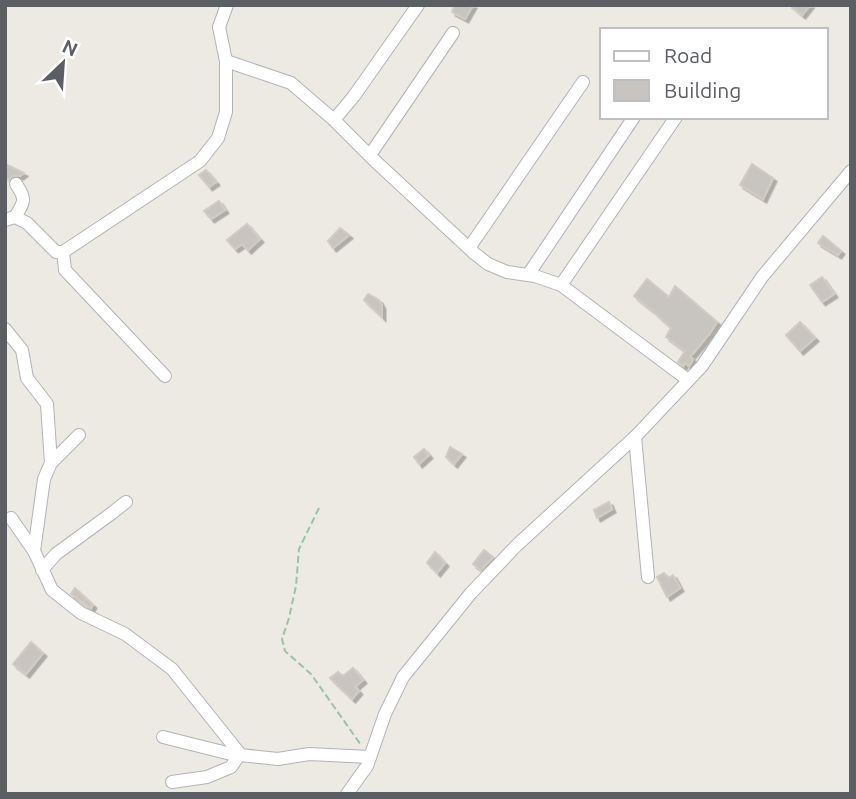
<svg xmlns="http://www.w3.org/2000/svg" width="856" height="799" viewBox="0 0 856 799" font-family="Ubuntu,sans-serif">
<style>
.building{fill:#c8c5c0;stroke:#d1cbc1;stroke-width:2;filter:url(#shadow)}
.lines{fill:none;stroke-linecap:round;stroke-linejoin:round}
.street-casing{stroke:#b0b4b7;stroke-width:14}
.path{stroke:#99c4a3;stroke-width:2;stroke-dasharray:7 3.5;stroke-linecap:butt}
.street{stroke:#fff;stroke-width:12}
</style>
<defs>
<filter id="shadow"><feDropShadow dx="3.5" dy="3.5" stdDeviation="0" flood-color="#0004"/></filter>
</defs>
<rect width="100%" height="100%" fill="#edeae3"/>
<g class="building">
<path d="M455,5H473L465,19L452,12Z"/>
<path d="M790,5H810L802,15Z"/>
<path d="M5,164L24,173L20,176H12L9,180L5,176Z"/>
<path d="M752,164L773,178L763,199L740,185Z"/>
<path d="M206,170L216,182L209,187L199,175Z"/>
<path d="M219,201L225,210L211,219L204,211Z"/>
<path d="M247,224L260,239L248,250L242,244L235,249L227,240Z"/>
<path d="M340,228L349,235L333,248L328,241Z"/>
<path d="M823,236L841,251L838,255L818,243Z"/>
<path d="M822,277L834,294L822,302L810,285Z"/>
<path d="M647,279L669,297L675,286L717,322L710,333L690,357L693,359L689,366L685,363L683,366L678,362L685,351L666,337L671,328L654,312L634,296Z"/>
<path d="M368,294L379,300L382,306V317L364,300Z"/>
<path d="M800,322L815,338L800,351L786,335Z"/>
<path d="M450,447L462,454L454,464L446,457Z"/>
<path d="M424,449L429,455L419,464L414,457Z"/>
<path d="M609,502L612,509L597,518L594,510Z"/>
<path d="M484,550L493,557L481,570L473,564Z"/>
<path d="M435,552L445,563L437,573L427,563Z"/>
<path d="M664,573L669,578L673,575L680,588L667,597L657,577Z"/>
<path d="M75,588L93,605L91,608L71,594Z"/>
<path d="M31,642L43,653L26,674L13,664Z"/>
<path d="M353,668L363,680L355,687L359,691L352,699L330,678L338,672L343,676Z"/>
</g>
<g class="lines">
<defs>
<g id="street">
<path d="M226,61L291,83L334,120L374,160L474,253L488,264L507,272L535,276L561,285L688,380"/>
<path d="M334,120L354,96L418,5"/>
<path d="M370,155L453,33"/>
<path d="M15,217C24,202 27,200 16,184"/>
<path d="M5,220L15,217L27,223L56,252H63L200,161L218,138L226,112V61L219,27L227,5"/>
<path d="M469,248L583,82"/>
<path d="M63,252L65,270L165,376"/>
<path d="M528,275L634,117"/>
<path d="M561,285L676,117"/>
<path d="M5,329L22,350L27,378L47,404L51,463L44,479L34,551"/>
<path d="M635,437L648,577"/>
<path d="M51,463L79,435"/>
<path d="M11,518L34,551L52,590L81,613L125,634L172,669L240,754L231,767L207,777L172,782"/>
<path d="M42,570L56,554L112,513L126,502"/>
<path d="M163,737L231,754L278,759L309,754L370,757"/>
<path d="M347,794L367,766L385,714L403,677L471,593L517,545L635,437L702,366L762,277L851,171"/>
</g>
</defs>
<use href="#street" class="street-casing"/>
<path class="path" d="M319,508L299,549L296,586L289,618L282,639L285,651L311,674L361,745"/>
<use href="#street" class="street"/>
</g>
<rect width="856" height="799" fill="none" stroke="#5b5f63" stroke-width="14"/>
<rect x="600" y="28" width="228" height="91" fill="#ffffff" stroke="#bdbfc1" stroke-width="2"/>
<rect x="614" y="51" width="35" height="10" fill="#ffffff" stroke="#bdbfc1" stroke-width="2"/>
<text x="664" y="63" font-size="21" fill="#5b5f63">Road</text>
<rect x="614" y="80" width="35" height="21" fill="#c8c5c0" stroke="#bdbfc1" stroke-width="2"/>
<text x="664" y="98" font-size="21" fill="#5b5f63">Building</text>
<g transform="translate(63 63) rotate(25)" stroke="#ffffff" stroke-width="5" paint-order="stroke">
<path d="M0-5L12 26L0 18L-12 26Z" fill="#5b5f63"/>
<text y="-10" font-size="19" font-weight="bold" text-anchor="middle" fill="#5b5f63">N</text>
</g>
</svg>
